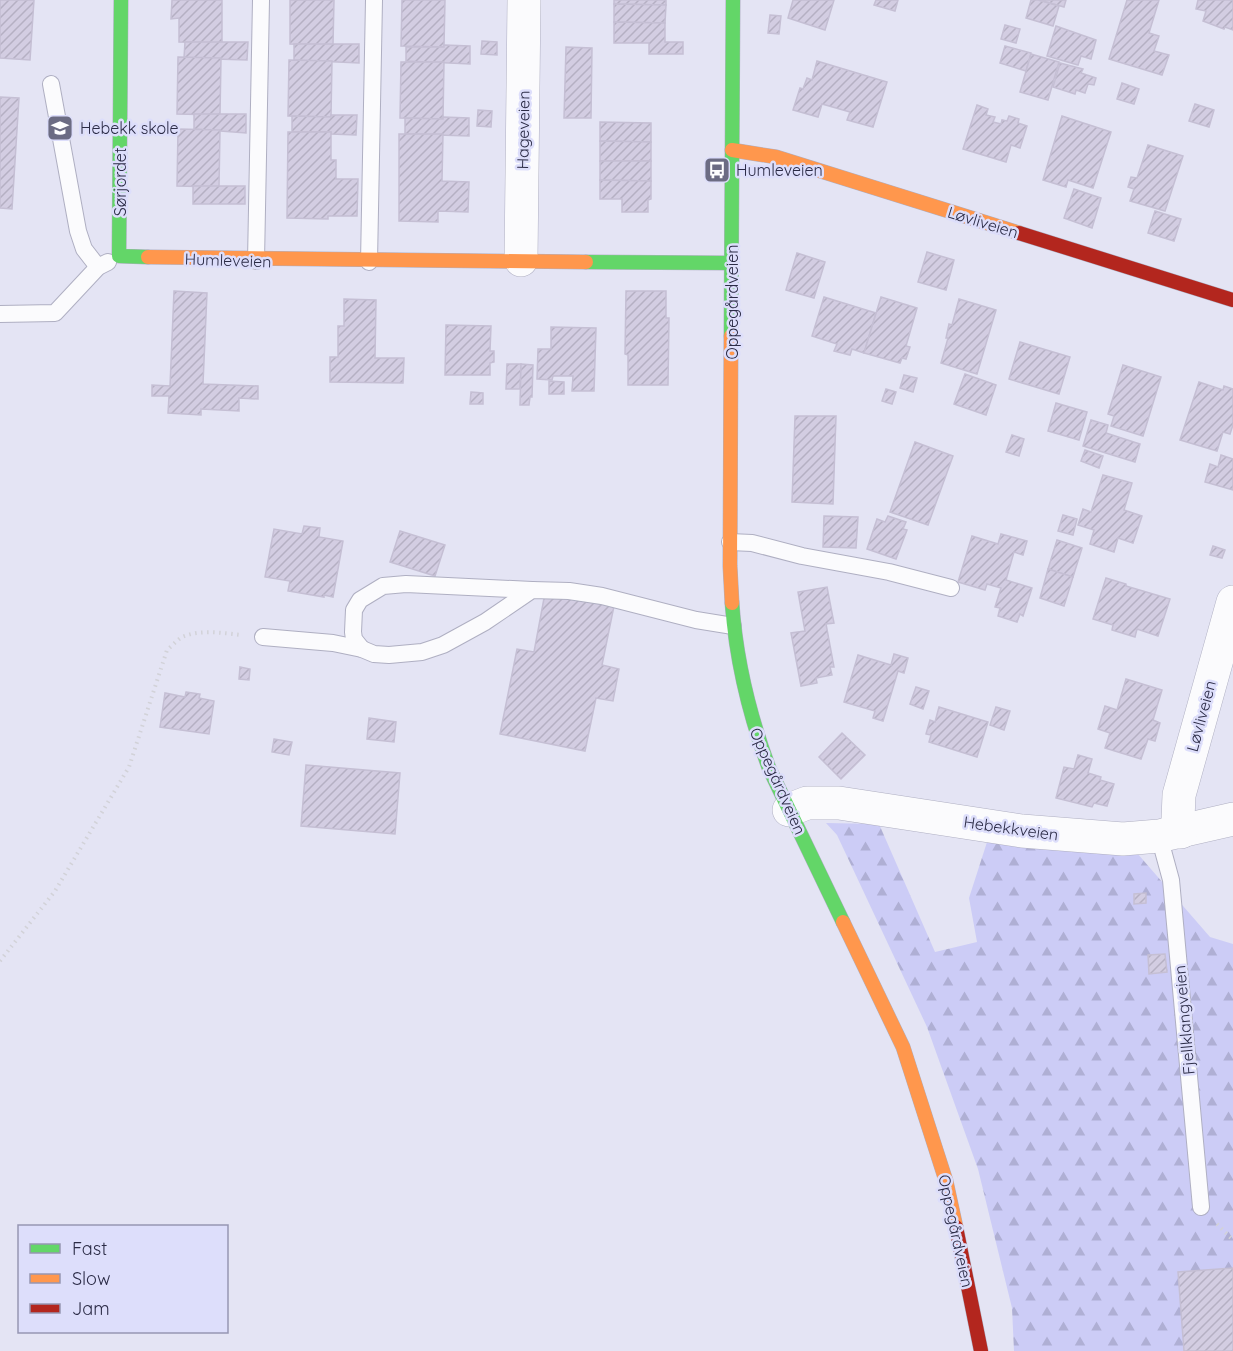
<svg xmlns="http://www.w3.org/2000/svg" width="1233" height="1351" viewBox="0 0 1233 1351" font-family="Quicksand,sans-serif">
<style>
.forest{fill:url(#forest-firs)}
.building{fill:url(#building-hatch);stroke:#c5bfd4;stroke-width:1.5}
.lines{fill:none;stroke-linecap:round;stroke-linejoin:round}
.lane-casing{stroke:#afafc2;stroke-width:18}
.street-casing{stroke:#afafc2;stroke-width:34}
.fast-casing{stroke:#afafc2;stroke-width:15}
.slow-casing{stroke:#afafc2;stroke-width:15}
.jam-casing{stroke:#afafc2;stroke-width:15}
.path{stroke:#d2d2d8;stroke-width:4;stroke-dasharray:1.5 4.5;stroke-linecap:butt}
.lane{stroke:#fbfbfd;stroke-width:16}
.street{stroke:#fbfbfd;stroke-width:33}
.fast{stroke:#63d668;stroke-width:14}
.slow{stroke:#ff974d;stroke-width:14}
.jam{stroke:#b3261e;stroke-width:14}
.labels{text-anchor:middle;stroke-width:5;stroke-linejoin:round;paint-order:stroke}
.poi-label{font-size:16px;fill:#2b2b46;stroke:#dddefb;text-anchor:start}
.street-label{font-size:16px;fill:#2b2b46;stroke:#dddefb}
</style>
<defs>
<pattern id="forest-firs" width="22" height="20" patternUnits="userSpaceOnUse" patternTransform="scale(1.5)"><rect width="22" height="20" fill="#ccccf6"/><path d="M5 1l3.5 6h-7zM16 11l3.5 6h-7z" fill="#afafd4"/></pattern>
<pattern id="building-hatch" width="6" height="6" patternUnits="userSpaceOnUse" patternTransform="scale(1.5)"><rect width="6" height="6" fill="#d3cde2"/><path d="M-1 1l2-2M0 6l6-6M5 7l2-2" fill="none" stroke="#b5b0c3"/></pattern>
</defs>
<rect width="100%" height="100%" fill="#e4e4f4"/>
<path class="forest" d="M826,823L879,824L935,952L977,942L969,898L988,839L1137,853L1210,937L1233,944V1351H1014L1012,1308L978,1169L927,1027L837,835Z"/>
<g class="building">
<path d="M0,0H34L30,60L0,58Z"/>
<path d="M172,0H222V43L179,42V18L171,19Z"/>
<path d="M290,0H334L333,45L290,44Z"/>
<path d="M402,0H445L444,47L401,46Z"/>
<path d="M614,0H666V5L614,4Z"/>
<path d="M793,0H834L825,30L788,18Z"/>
<path d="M876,0H898L895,11L874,5Z"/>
<path d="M1031,0H1038L1059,6L1053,26L1026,18Z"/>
<path d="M1040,0H1066L1064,7Z"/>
<path d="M1127,0H1159L1149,33L1159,36L1154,51L1169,55L1162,75L1109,59Z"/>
<path d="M1198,0H1233V30L1225,27L1224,29L1203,21L1206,11L1196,9Z"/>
<path d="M614,4L666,5L665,23L614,22Z"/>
<path d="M770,15L781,16L779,34L768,33Z"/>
<path d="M614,22L665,23V42H683V54H649V43H614Z"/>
<path d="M1005,25L1020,29L1016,43L1001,39Z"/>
<path d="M1056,26L1096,40L1091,59L1081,56L1078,65L1047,56Z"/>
<path d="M482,41L497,42V55L481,54Z"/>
<path d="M185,42H248L247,60L184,58Z"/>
<path d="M294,44H359V63L294,60Z"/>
<path d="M444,45L470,46V64L406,61V47H444Z"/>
<path d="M1005,46L1031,53L1026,71L1000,63Z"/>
<path d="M566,47L592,48L591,118H564Z"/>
<path d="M1031,54L1059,62L1048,100L1020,92Z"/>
<path d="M178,57L221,58L220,115L177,114Z"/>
<path d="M289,60L332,61L331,117L288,116Z"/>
<path d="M817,61L887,82L873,127L847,120L850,112L822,104L818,117L793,110L800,88L803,89L807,78L812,80Z"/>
<path d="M401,62H444L443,119L400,118Z"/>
<path d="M1060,63L1083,69L1081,73L1096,78L1094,85L1088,84L1085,93L1076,90L1075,94L1053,87Z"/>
<path d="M1122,83L1139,89L1134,104L1117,99Z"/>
<path d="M0,97L19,98L12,209L0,208Z"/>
<path d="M1195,104L1214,110L1209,127L1189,121Z"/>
<path d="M977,105L988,109L986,115L995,117L993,122L1001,124L1002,120L1007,121L1009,116L1019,119L1018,123L1027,126L1020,148L1011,145L1006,162L963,149Z"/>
<path d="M478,110L492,111L491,127L477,126Z"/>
<path d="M194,114H246V133L194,129Z"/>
<path d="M331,115H357L356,135L331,134V132H292V116L331,117Z"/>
<path d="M1062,116L1111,132L1093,188L1068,180L1066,187L1043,180Z"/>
<path d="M443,117L469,118V136L405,134V118L443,119Z"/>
<path d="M600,122L651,123V142L600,141Z"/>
<path d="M178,129L220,130L219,187L177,186Z"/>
<path d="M288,132H331V160H336V179H358L357,216H328V219L287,218Z"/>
<path d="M399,134H443L442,181L469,182L468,212L438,211V222L399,221Z"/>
<path d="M600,141L651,142V161H600Z"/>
<path d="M1148,145L1183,156L1165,211L1130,201L1134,189L1128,187L1131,177L1137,178Z"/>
<path d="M600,161H651V181L600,180Z"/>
<path d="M600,180L651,181V199L648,200V212H622V199H600Z"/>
<rect x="193" y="186" width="52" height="18"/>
<path d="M1074,189L1101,198L1092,228L1064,218Z"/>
<path d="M1155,211L1181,219L1174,241L1148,233Z"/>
<path d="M927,252L954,260L946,290L918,282Z"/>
<path d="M797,253L825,262L814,298L786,290Z"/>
<path d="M174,291L207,293L203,384L258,386V399L239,398V411L201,409V415L168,413L169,396H152V385L170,386Z"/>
<path d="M626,291H666V318H669L668,385H628V355L625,354Z"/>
<path d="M824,297L876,313L864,353L852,349L850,355L834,351L837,344L812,336Z"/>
<path d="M881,297L917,308L906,346L910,347L906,359L902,358L900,363L864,353Z"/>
<path d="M344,299L376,300L375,358H404L403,383L330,382V357H338V326H344Z"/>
<path d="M959,299L996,310L977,374L941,363L948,338H946L949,324L952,325Z"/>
<path d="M446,325L491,326L490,351H494V362L490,363V375H445Z"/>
<path d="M551,327L596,328L594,391H572L573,376H553L552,380L537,379L538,349H551Z"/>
<path d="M1020,342L1070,357L1059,394L1009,379Z"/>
<path d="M507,364H521L520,389H506Z"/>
<path d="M521,364L533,365L532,397H530L529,405H520Z"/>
<path d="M1123,365L1161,377L1143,436L1111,426L1114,416L1108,414Z"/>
<path d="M965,374L996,385L986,415L954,404Z"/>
<path d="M904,375L917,378L913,392L900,388Z"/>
<path d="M549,381L564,382V394H549Z"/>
<path d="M1199,382L1223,390L1224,386L1233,389V425L1230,434L1223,432L1217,451L1180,440Z"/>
<path d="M886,389L896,392L892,404L882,401Z"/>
<path d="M471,392L483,393V404H470Z"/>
<path d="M1056,403L1087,412L1079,440L1048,431Z"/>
<path d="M795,416H836L833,504L792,502Z"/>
<path d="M1091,420L1108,425L1106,433L1140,444L1135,462L1083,446Z"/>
<path d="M1012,435L1024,439L1019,456L1006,452Z"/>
<path d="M915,442L953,456L928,525L890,512Z"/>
<path d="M1085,450L1103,456L1099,468L1081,461Z"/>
<path d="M1221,455L1233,459V490L1205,482L1210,464L1218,467Z"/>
<path d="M1103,475L1132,483L1124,510L1142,516L1133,543L1118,538L1114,552L1090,544L1094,530L1078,525L1083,509L1091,512Z"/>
<path d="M1063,515L1077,519L1073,535L1058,531Z"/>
<path d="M824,516L858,517L856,548L823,547Z"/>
<path d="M888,516L906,522L903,529L907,530L896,559L867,549L877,519L885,522Z"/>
<path d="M304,526L320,528L319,537L343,541L333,597L324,595V597L288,591L290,581L265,577L274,529L302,534Z"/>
<path d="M400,531L445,545L435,576L390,562Z"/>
<path d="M1001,534L1027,541L1023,555L1014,552L1006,580L1032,588L1023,616L1020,614L1017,622L998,616L1000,608L995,607L1001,588L987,584L985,590L958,582L972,536L998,544Z"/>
<path d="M1057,540L1082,548L1073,577L1048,569Z"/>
<path d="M1213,546L1225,550L1222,558L1210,555Z"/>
<path d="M1048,569L1073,577L1064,606L1040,598Z"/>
<path d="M1106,578L1126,584V586L1170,599L1158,636L1137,629L1135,637L1112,630L1113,625L1093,619Z"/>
<path d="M827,587L834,623L826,624L834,667H830L832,675L816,678L817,683L801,686L791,633L805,631L798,592Z"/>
<path d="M545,593L614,606L602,665L619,669L613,701L596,698L585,751L500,734L517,649L534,652Z"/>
<path d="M894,654L908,658L904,673L898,671L883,721L873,718L875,711L844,702L858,655L891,665Z"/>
<path d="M240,667L250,669L249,680L239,679Z"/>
<path d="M1126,679L1162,690L1153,720L1160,723L1155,741L1148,739L1141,759L1105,748L1110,733L1098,729L1105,706L1117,710Z"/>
<path d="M916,687L929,691L923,709L910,704Z"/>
<path d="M186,692L200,694L199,698L214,701L209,734L160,727L165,693L185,697Z"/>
<path d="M939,707L988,722L977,757L929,742L931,735L926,734L930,720L935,722Z"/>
<path d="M996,707L1010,711L1004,730L990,725Z"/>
<path d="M369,718L396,722L394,742L367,739Z"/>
<path d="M842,733L865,755L841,779L819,757Z"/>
<path d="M274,739L292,742L289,755L272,752Z"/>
<path d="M1078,755L1092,759L1088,773L1101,777L1100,780L1114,784L1107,806L1094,803L1092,807L1056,798L1064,767L1074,769Z"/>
<path d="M306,765L400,773L395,834L301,826Z"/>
<path d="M1146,893V903L1134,904V894Z"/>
<path d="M1165,954L1167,972L1149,974L1148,955Z"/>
<path d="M1233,1268V1351H1184L1178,1272Z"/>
</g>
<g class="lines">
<defs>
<g id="lane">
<path d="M51,84L78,231L84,249L98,267"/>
<path d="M256,261L261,0"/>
<path d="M369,262L374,0"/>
<path d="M0,314L55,313L98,267L108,262"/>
<path d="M730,542L752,543L802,556L889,572L951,588"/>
<path d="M263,637L333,643L362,649L374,654L389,655L422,652L443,645L485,622L532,590L569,591L602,596L696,620L733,626"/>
<path d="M362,649L354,639L353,632L354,610L360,600L383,586L406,584L532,590"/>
<path d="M1159,836L1171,880L1201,1207"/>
</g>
<g id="street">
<path d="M521,260L524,0"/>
<path d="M789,810L807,803H839L1022,831L1123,839L1159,836L1233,819"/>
<path d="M1181,832L1178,819L1179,795L1233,602"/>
</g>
<g id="fast">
<path d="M121,0L119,256L148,257"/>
<path d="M586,262L732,263"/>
<path d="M731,336L733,0"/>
<path d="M732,603C736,660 749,714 769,768L843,922"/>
</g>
<g id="slow">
<path d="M732,150L776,157L1019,233"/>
<path d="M148,257L586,262"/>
<path d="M731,336L730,566L732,603"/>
<path d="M843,922L903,1047L946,1181L956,1227"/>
</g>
<g id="jam">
<path d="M1019,233L1233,300"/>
<path d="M956,1227L981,1351"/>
</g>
</defs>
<use href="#lane" class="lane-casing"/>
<use href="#street" class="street-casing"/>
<use href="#fast" class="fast-casing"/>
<use href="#slow" class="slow-casing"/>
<use href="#jam" class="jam-casing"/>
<g class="path">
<path d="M0,961L55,891L129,767L167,650C172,646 177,640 182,637C200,629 223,633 241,635"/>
<path d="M1217,1224L1233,1240"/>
</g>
<use href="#lane" class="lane"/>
<use href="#street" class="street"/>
<use href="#fast" class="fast"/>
<use href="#slow" class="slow"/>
<use href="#jam" class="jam"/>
</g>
<defs>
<symbol id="school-square" viewBox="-11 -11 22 22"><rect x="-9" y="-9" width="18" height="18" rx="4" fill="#6c6c83" stroke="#dddefb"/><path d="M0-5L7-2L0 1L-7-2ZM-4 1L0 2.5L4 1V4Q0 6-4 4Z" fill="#fff"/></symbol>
<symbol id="bus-square" viewBox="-11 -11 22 22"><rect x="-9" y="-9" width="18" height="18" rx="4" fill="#6c6c83" stroke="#dddefb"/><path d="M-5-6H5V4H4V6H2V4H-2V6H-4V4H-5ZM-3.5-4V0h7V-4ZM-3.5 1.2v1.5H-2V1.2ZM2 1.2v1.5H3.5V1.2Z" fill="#fff"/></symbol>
</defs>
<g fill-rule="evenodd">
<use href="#school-square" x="45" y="113" width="30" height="30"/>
<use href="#bus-square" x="702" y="155" width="30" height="30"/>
</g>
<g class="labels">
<g class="poi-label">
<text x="80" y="134">Hebekk skole</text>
<text x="736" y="176">Humleveien</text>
</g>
<g class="street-label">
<text transform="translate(523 130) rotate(-89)" y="6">Hageveien</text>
<text transform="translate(120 182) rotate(-90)" y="6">Sørjordet</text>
<text transform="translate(983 222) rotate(17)" y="6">Løvliveien</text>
<text transform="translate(228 260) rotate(2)" y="6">Humleveien</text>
<text transform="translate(732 302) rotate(-90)" y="6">Oppegårdveien</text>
<text transform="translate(1201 716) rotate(-75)" y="6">Løvliveien</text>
<text transform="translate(778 781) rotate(66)" y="6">Oppegårdveien</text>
<text transform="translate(1011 828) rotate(8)" y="6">Hebekkveien</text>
<text transform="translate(1184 1020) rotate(-95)" y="6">Fjellklangveien</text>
<text transform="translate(956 1231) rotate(78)" y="6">Oppegårdveien</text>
</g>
</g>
<rect x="18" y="1225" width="210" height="108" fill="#dddefb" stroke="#9696b3" stroke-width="1.5"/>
<rect x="30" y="1244" width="30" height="9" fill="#63d668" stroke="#9696b3" stroke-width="1.5"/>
<text x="72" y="1255" font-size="18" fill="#2b2b46">Fast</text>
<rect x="30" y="1274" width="30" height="9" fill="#ff974d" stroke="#9696b3" stroke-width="1.5"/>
<text x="72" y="1285" font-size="18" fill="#2b2b46">Slow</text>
<rect x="30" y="1304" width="30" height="9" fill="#b3261e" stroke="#9696b3" stroke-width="1.5"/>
<text x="72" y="1315" font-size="18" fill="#2b2b46">Jam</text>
</svg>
